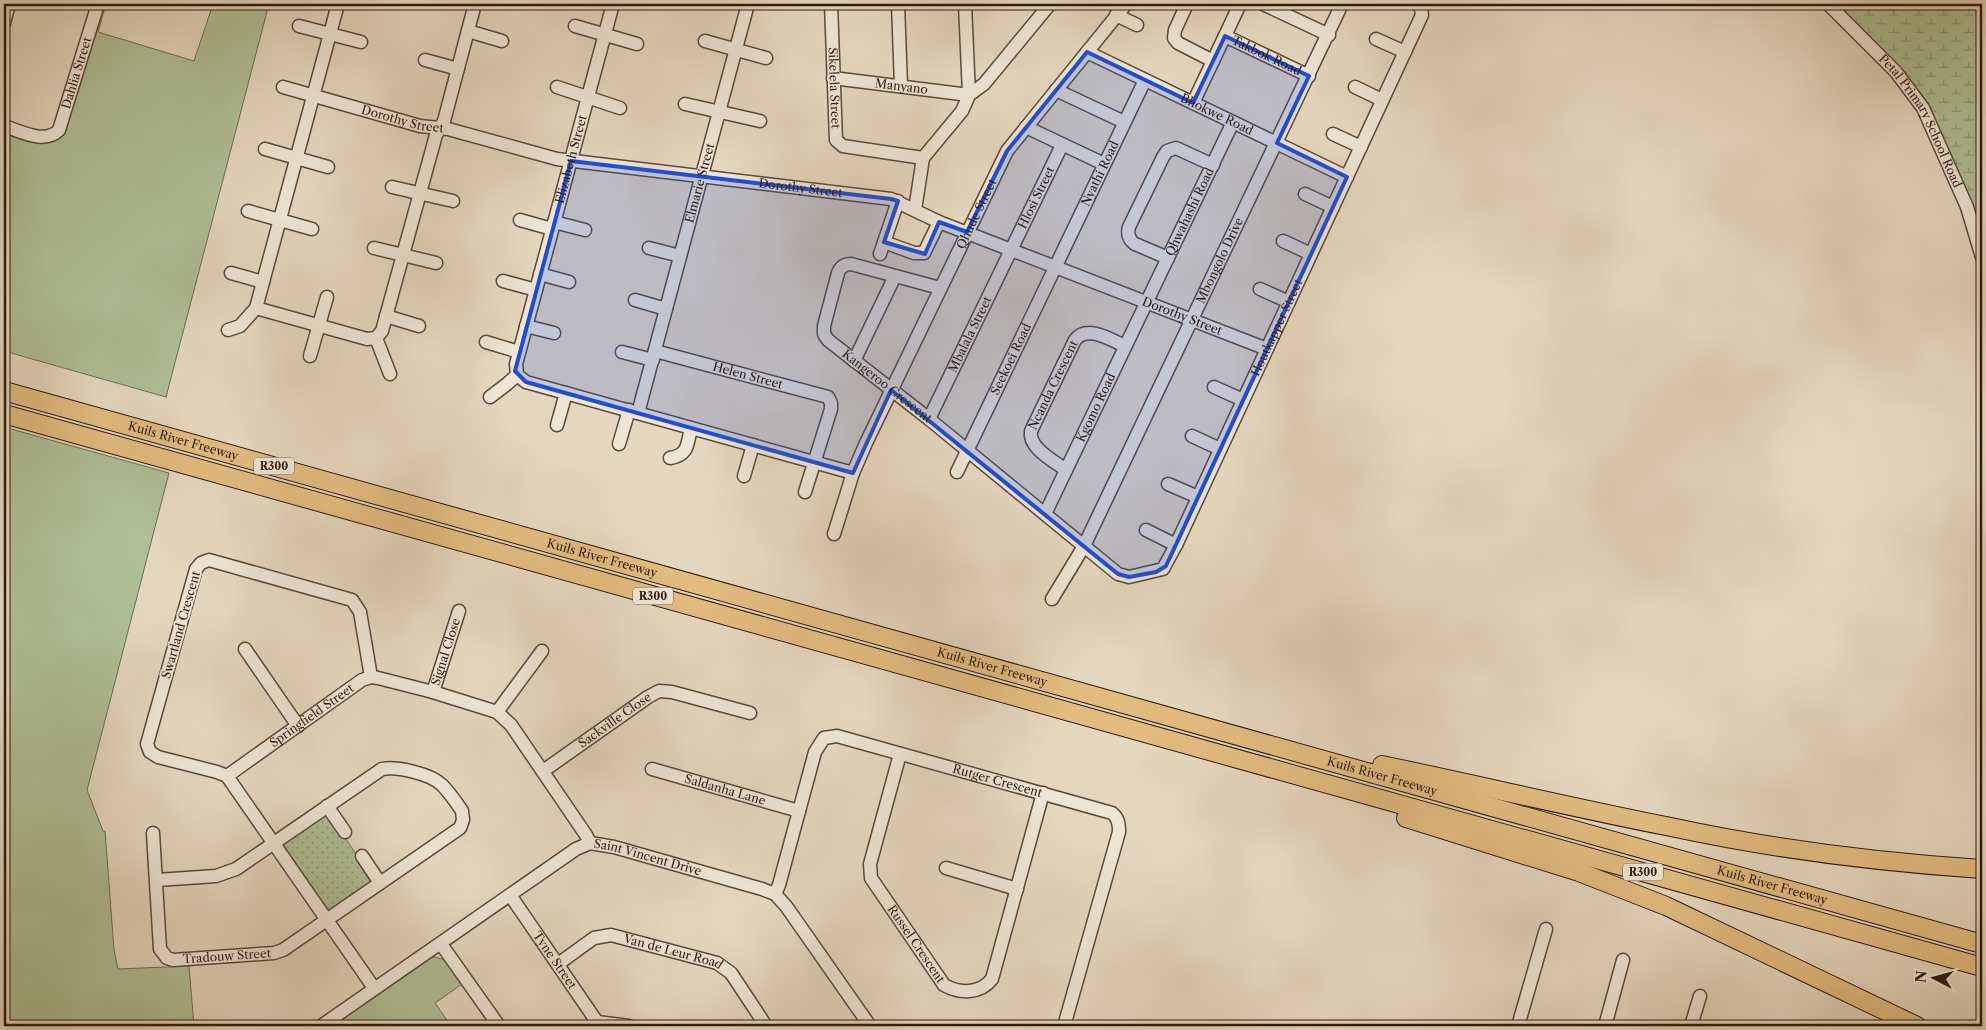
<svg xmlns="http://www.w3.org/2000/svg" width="1986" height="1030" viewBox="0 0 1986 1030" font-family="'Libre Caslon Text',serif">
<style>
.grass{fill:#afbf96;stroke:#6e6c52}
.wetland{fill:url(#wetland-marsh);stroke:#6e6c52}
.park{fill:url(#park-dots);stroke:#6e6c52}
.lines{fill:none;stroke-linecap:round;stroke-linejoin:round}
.minor-casing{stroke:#5b493b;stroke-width:15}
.highway-casing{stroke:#2d1a0f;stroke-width:20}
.minor{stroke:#eee5d5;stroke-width:12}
.highway{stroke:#e2bc7f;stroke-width:18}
.marked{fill:#1d4ed8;fill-opacity:0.2;stroke:#1d4ed8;stroke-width:4;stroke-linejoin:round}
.labels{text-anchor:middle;stroke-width:4;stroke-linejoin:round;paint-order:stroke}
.shield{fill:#eee5d5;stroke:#67574a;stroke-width:1}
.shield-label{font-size:11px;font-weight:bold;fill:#2d1a0f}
.street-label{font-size:12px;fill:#2d1a0f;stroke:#eee5d5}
</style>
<defs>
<pattern id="wetland-marsh" width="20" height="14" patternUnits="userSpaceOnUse" patternTransform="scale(1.25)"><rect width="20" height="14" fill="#afbf96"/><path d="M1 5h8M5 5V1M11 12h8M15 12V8" fill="none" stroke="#8f9a79"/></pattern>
<pattern id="park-dots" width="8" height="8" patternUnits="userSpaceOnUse" patternTransform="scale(1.25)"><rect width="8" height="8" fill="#afbf96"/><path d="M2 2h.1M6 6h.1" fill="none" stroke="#8f9a79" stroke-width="1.8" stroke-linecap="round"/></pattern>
</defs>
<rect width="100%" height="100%" fill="#e5d7be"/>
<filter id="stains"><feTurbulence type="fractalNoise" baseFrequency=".004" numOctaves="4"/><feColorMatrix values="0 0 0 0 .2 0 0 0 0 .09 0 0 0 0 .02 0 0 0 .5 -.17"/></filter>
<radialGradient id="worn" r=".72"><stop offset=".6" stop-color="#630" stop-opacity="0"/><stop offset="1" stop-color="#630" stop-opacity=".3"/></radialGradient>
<g class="grass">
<path d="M101,4H106L98,32L194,61L213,4H269L166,397L4,351V130L53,140Z"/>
<path d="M4,427L169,473L87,790L103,831H105L114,950L118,969L189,966L194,1026H4Z"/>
<path d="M435,957L445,960L462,984L435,1003L451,1026H330L429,958Z"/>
</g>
<path class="wetland" d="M1836,4H1982V246L1931,120Z"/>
<path class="park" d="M327,811L375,882L330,911L327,910L283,847V844Z"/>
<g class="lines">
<defs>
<g id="minor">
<path id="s1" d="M831,4L836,140L843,146L923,158L962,111L969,95L984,84L1050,4"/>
<path d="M898,4L901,86"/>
<path d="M1187,4L1175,30L1174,38L1178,43L1213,61"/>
<path d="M1263,4L1329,35"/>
<path id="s2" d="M1828,4L1896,72L1923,108L1967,207L1982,257"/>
<path d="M1116,15L1137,25"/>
<path d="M4,23L9,4"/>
<path d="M299,26L361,42"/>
<path d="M575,26L637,44"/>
<path d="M468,31L502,41"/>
<path id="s3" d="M1225,36L1309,76"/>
<path d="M1376,39L1405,52"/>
<path d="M705,41L766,58"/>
<path id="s4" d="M1087,52L1347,177"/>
<path d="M425,60L458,69"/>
<path id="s5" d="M833,78L969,95L965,4"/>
<path id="s6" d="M283,87L420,126L448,129L557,159L891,199L939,222L1267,349"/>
<path d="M557,87L620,108"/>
<path d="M1355,87L1382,100"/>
<path d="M1056,90L1124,122"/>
<path d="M1193,103L1240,4"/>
<path d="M685,104L760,121"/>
<path id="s7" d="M4,126C20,131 45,145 59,130L98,4"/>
<path d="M1026,127L1104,164"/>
<path d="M1333,134L1361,147"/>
<path d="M265,149L328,167"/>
<path d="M392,187L453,201"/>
<path d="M1305,194L1333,207"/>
<path d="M915,210L923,158"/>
<path d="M248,211L312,229"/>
<path d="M520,220L552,229"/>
<path d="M554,222L585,230"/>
<path d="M1283,241L1311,254"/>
<path d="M884,242L914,253H924L939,222"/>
<path d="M374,248L436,263"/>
<path d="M649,248L680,256"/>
<path d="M880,254L898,201"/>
<path d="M1168,258L1135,244C1129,240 1127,234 1129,227L1163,157L1167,151L1176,148L1213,165"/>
<path d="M231,273L263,282"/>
<path d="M540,274L569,282"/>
<path d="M503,281L536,290"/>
<path id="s8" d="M940,288L851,264C845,264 840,267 838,273L824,326V334L828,340L929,419L1118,574L1129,577L1163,569L1176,545L1422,15L1420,4"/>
<path d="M1260,289L1289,302"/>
<path d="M635,300L666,309"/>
<path d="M256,308L367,339L376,338"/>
<path d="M386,316L419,326"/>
<path d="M526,326L554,333"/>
<path d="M228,330L240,326L256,308L338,4"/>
<path d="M486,342L519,352"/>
<path id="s9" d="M655,351L828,397L831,403V409L805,492"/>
<path d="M622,352L653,360"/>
<path d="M310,356L327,297"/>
<path d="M854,361L895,276"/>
<path d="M390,374L376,338L382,331L436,135L444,121L475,4"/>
<path d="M517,375L526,382L853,473"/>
<path d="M1214,387L1243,400"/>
<path id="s10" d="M490,397L507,384L517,375L516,364L613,4"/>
<path id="s11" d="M638,413L748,4"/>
<path id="s12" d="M929,419L1062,145"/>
<path d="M557,425L566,393"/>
<path d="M1192,436L1220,449"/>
<path d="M619,444L629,410"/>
<path d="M670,458C689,455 687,444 691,428"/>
<path id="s13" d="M1066,470C1054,461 1028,448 1031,431L1075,340C1087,324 1111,340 1125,346"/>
<path id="s14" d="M957,472L1145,80"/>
<path d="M744,476L753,445"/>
<path d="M1168,484L1198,497"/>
<path id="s15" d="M1045,514L1233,122"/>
<path d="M1146,530L1176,545"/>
<path id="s16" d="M834,534L853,473L866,443L1007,151L1126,4"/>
<path id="s17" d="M1052,599L1084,546L1342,4"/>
<path d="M245,649L298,726"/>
<path d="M371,677L360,612L352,600L209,560L201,563L196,569L147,744L150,752L158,757L217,772L227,776L374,988"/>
<path id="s18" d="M433,692L459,611"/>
<path d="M497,712L542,651"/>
<path id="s19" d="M900,754L870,864L871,878L944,985C960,994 980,994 992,979L1043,793"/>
<path id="s20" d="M652,769L799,811"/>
<path id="s21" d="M543,771L648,697L659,691L672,692L750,713"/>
<path id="s22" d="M227,776L362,680L371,677L378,678L433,692L497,712L511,725L586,835L590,843"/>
<path d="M327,806L345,832"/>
<path id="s23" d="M153,833L160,949L167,958L173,960L274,953L283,950L460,828L463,820L462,811C456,802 450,793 442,785C431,774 397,766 382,769L236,869L216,876L157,880"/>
<path d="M362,856L380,883"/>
<path d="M946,868L1017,889"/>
<path id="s24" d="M775,894L779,885L815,752L824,738L837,736L1112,813C1118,818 1119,823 1119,832L1064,1026"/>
<path id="s25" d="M510,895L597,1022L596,1026"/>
<path d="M441,944L499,1026"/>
<path id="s26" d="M558,964L594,938L611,935L717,963L731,973L766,1026"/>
<path d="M597,1022L629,1026"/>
<path id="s27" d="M321,1026L576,849L590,843L614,847L762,889L775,894L786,906L870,1026"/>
<path d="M1518,1026L1546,929"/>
<path d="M1605,1026L1623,960"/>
<path d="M1691,1026L1700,996"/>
</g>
<g id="highway">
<path id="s28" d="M4,391L1982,944"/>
<path d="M4,414L1982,967"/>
<path d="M1382,765C1478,785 1574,808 1671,827C1773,849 1878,862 1982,869"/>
<path d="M1406,818L1579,872L1666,906L1917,1026"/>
</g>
</defs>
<use href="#minor" class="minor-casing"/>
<use href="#highway" class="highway-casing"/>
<use href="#minor" class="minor"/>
<use href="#highway" class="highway"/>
</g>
<path class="marked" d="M1225,36L1309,76L1277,143L1347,177L1166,566L1156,572L1129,577L1118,574L891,390L853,473L526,382L515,371L571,161L891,199L898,201L884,242L925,254L939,222L967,232L1007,151L1087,52L1193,103Z"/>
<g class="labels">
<g class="shield">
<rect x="254" y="457.5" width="40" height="17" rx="4"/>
<rect x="633" y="587.5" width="40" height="17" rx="4"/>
<rect x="1623" y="863.5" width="40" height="17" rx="4"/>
</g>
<g class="shield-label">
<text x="274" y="470">R300</text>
<text x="653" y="600">R300</text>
<text x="1643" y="876">R300</text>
</g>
<g class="street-label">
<text dy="4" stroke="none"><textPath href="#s3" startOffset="46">Takbok Road</textPath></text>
<text dy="4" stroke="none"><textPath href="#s7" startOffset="118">Dahlia Street</textPath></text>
<text dy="4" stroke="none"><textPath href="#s5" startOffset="69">Manyano</textPath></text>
<text dy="4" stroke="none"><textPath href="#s1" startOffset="84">Sikelela Street</textPath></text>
<text dy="4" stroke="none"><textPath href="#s4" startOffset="144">Bhokwe Road</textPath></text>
<text dy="4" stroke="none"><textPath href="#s6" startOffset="124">Dorothy Street</textPath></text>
<text dy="4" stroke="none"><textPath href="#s2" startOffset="151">Petal Primary School Road</textPath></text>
<text dy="4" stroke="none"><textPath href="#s10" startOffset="258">Elizabeth Street</textPath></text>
<text dy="4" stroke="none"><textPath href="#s14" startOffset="331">Nyathi Road</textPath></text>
<text dy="4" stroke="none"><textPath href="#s11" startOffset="238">Elmarie Street</textPath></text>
<text dy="4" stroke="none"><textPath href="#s6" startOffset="529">Dorothy Street</textPath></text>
<text dy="4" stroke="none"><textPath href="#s12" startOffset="246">Hlosi Street</textPath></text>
<text dy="4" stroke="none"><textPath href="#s15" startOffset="335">Qhwahashi Road</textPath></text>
<text dy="4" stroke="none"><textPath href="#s16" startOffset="351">Qhude Street</textPath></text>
<text dy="4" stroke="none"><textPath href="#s17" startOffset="378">Mbongolo Drive</textPath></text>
<text dy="4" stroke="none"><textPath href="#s6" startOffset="934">Dorothy Street</textPath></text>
<text dy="4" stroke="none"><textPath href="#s8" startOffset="865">Houtkapper Street</textPath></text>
<text dy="4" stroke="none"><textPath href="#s12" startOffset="94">Mbalala Street</textPath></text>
<text dy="4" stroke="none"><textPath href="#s14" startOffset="125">Seekoei Road</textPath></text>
<text dy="4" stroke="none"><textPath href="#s9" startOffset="96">Helen Street</textPath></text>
<text dy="4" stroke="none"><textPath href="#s8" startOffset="254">Kangeroo Crescent</textPath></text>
<text dy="4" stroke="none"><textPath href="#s13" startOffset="106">Ncanda Crescent</textPath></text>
<text dy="4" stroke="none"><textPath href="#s15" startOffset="118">Kgomo Road</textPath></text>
<text dy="4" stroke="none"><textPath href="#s28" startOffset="186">Kuils River Freeway</textPath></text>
<text dy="4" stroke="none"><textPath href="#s28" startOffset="621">Kuils River Freeway</textPath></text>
<text transform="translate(181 625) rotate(-74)" y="4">Swartland Crescent</text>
<text dy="4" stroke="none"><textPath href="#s18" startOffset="42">Signal Close</textPath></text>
<text dy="4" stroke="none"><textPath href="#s28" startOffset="1026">Kuils River Freeway</textPath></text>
<text dy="4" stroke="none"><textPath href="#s22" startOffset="104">Springfield Street</textPath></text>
<text dy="4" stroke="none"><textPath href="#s21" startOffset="88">Sackville Close</textPath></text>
<text dy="4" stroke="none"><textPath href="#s28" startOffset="1431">Kuils River Freeway</textPath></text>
<text dy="4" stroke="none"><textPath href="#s24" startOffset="344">Rutger Crescent</textPath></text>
<text dy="4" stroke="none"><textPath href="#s20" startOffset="76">Saldanha Lane</textPath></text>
<text dy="4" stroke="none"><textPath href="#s27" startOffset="385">Saint Vincent Drive</textPath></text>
<text dy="4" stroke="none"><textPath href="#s28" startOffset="1836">Kuils River Freeway</textPath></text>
<text dy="4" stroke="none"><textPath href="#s19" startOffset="208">Russel Crescent</textPath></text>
<text dy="4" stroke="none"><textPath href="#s26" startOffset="126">Van de Leur Road</textPath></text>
<text dy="4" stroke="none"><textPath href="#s23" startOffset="188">Tradouw Street</textPath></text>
<text dy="4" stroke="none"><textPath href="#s25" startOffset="79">Tyne Street</textPath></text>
</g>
</g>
<rect width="1986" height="1030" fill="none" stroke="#e5d7be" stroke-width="20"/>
<rect x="5" y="5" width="1976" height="1020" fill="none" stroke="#2d1a0f" stroke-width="2.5"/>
<rect x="10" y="10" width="1966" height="1010" fill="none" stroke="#2d1a0f"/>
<g transform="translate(1934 978) rotate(276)" stroke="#eee5d5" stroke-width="4" paint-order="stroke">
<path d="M0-4L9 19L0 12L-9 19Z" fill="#2d1a0f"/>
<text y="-8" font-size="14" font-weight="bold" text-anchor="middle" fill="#2d1a0f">N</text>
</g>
<rect width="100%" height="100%" filter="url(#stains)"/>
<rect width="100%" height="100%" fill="url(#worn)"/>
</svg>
